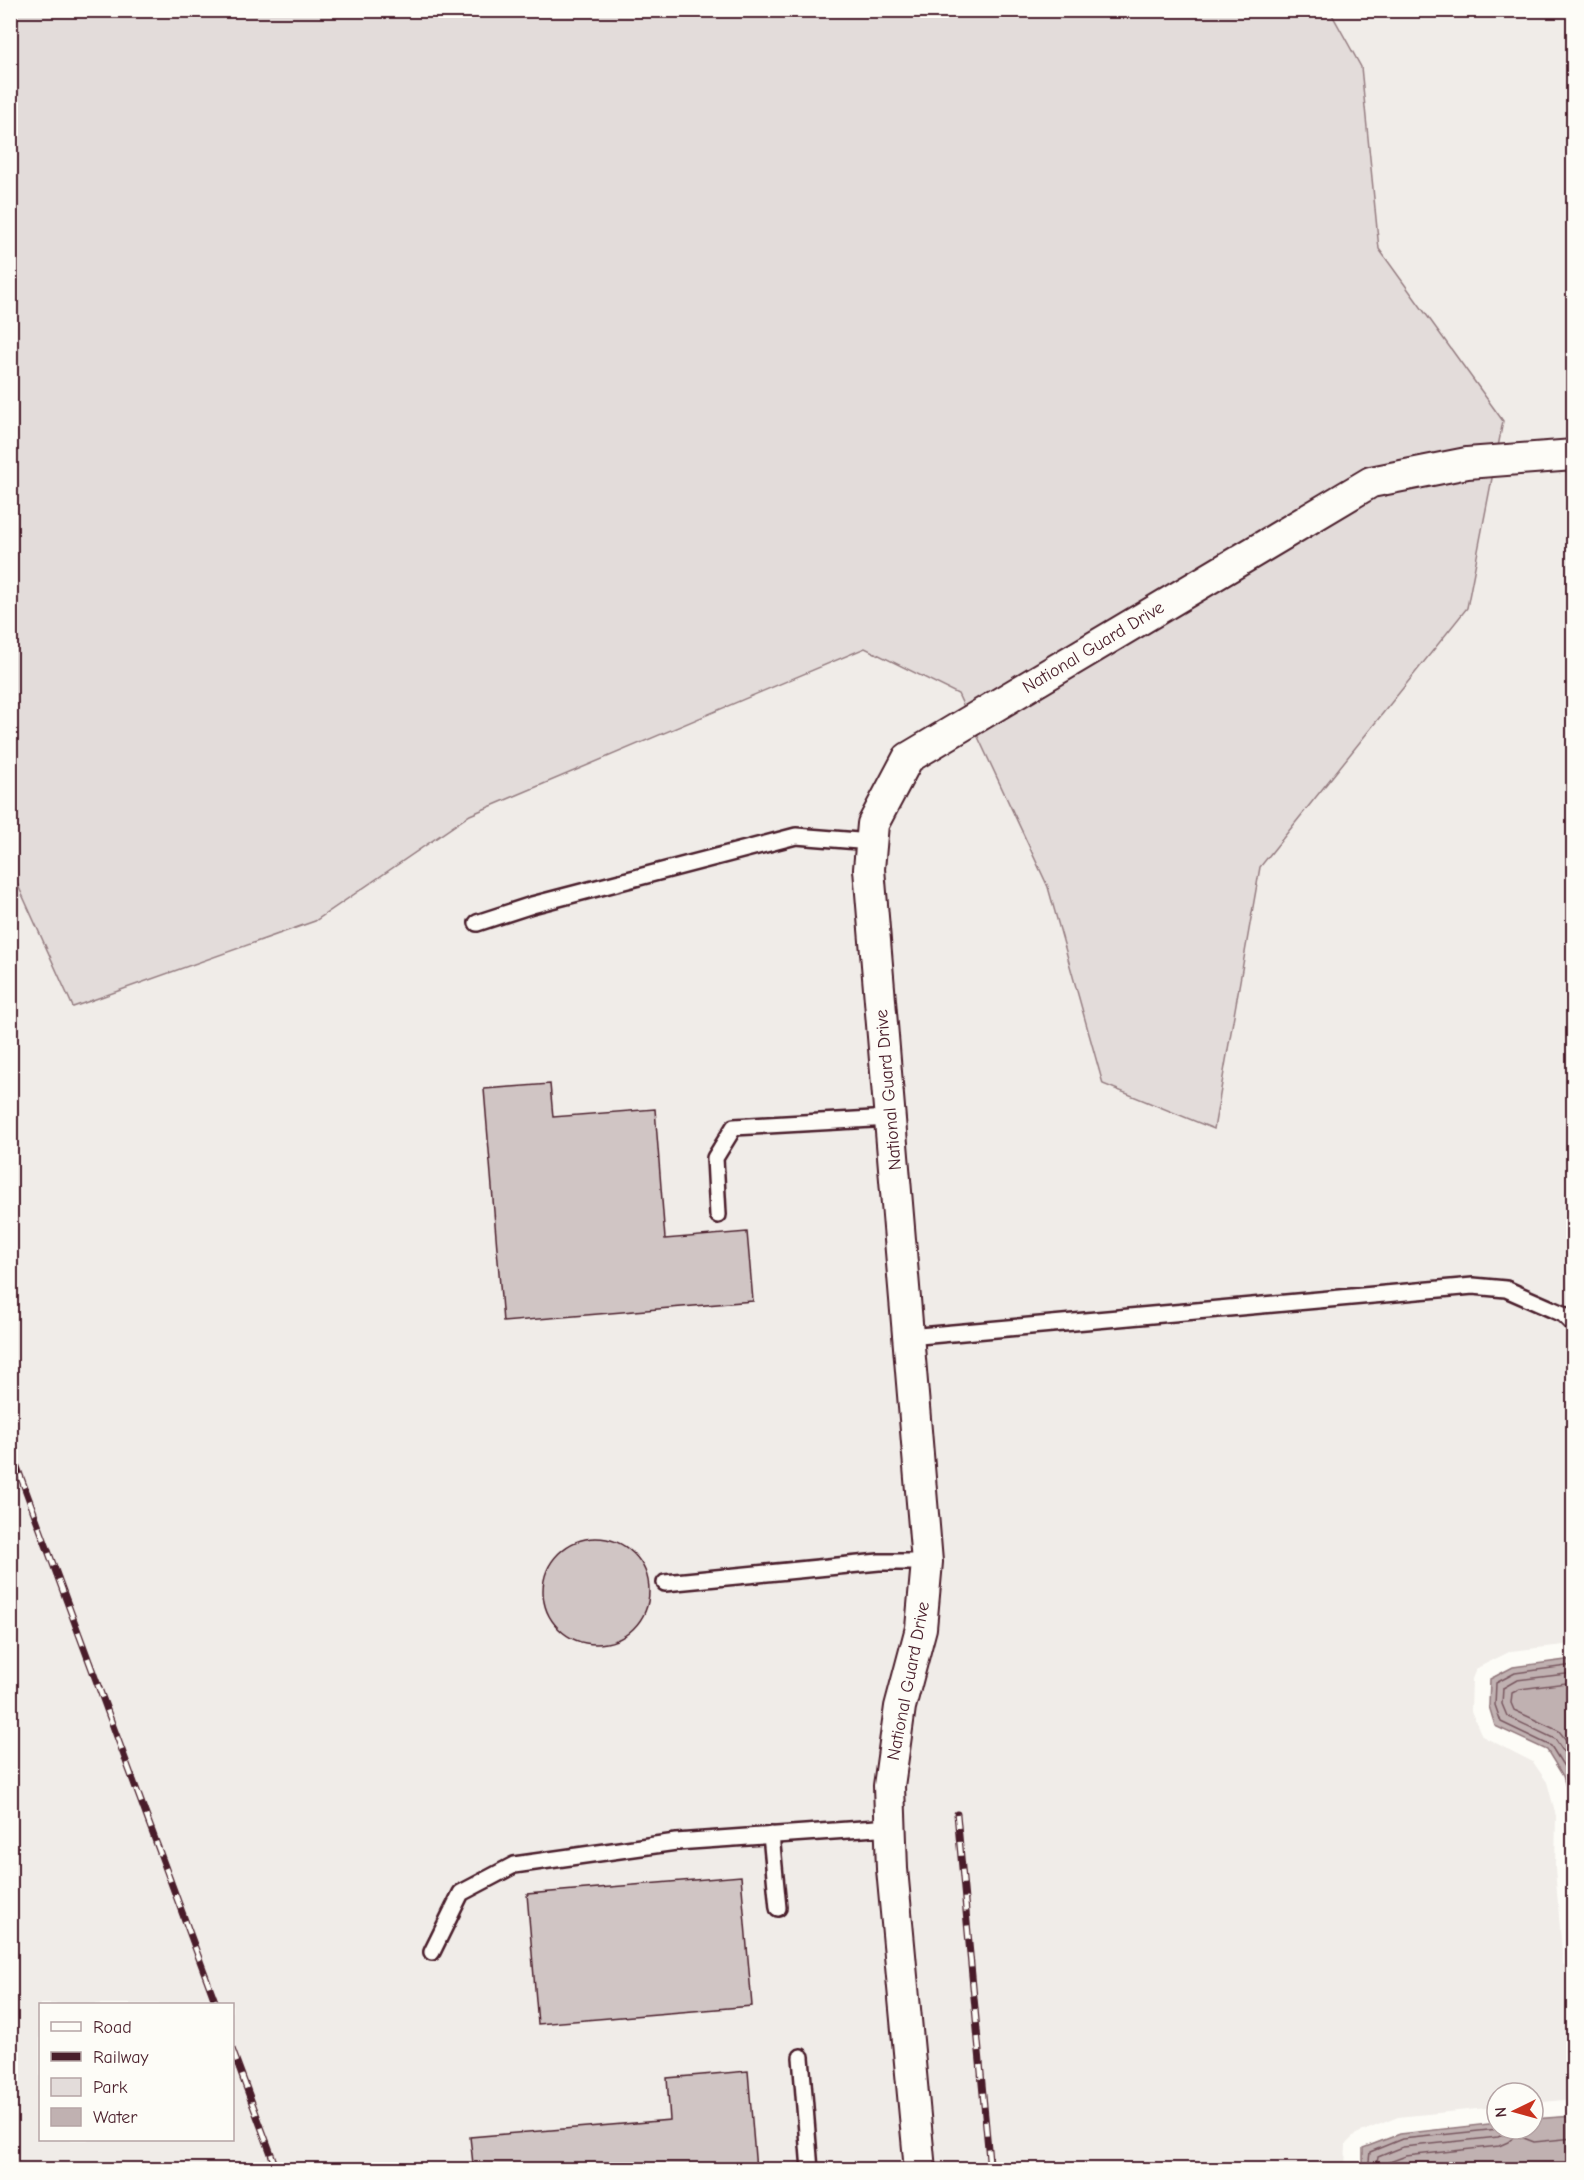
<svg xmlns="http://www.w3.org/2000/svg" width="1584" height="2180" viewBox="0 0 1584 2180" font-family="'Comic Neue',sans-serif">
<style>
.built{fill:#f0ece8;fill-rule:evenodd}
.green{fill:#e3dcda;stroke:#967e82;stroke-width:1.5}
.water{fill:#c0b1b1;stroke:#91777b;stroke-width:1.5}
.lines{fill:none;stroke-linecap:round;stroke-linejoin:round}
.shore{stroke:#795961;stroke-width:1.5}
.building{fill:#d0c5c4;stroke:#4a1f2b;stroke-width:1.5}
.lane-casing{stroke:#4a1f2b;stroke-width:20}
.street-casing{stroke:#4a1f2b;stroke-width:34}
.lane{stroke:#fdfcf7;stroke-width:15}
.street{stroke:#fdfcf7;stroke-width:30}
.rail-casing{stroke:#4a1f2b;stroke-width:7}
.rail{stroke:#fdfcf7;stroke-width:4.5;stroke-dasharray:14;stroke-linecap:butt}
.labels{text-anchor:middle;stroke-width:6;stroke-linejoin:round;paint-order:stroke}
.street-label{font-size:18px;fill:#4a1f2b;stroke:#fdfcf7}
</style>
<rect width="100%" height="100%" fill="#fdfcf7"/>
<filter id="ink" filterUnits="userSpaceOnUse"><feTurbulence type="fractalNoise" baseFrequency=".0167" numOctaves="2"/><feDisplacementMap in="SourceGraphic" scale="12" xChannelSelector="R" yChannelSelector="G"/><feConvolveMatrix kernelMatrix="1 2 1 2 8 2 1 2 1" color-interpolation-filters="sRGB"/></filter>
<g filter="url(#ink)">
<path class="built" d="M1330,11H1573V1644L1511,1651L1481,1666L1476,1669L1472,1679L1471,1711L1482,1736L1533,1762L1547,1782L1556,1816L1555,1868L1563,1964L1573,1973V2099L1533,2103V2093H1497V2107L1398,2117L1356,2134L1346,2144L1345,2170L11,2169L10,870L73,1007L315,921L470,815L864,648L958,694L1048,887L1103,1084L1214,1129L1260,867L1467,608L1503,421L1379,249L1361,67ZM40,2004H232V2140H40Z"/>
<path class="green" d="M10,11H1330L1361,67L1379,249L1503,421L1467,608L1260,867L1214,1129L1103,1084L1048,887L958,694L865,648L470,815L315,921L73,1007L11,870Z"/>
<g class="water">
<path d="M1573,1659H1574L1573,1812L1563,1776L1547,1750L1495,1726L1489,1706L1490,1679L1513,1667Z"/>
<path d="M1573,2116V2169H1363V2148L1400,2134L1497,2123V2129H1533V2119Z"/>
</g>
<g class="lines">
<g class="shore">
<path d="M1574,1665L1515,1673L1496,1683L1495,1705L1501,1722L1551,1746L1568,1773L1574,1790"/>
<path d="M1574,1673L1517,1680L1503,1688L1502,1704L1507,1716L1555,1739L1574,1767"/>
<path d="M1574,1682L1520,1689L1512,1693L1511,1703L1514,1710L1559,1731L1574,1750"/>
<path d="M1368,2170L1370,2152L1402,2139L1498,2129"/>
<path d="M1376,2170L1378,2157L1403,2147L1498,2137L1505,2134L1509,2129"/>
<path d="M1385,2170L1387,2163L1406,2156L1499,2146L1508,2142L1516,2135L1534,2142L1574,2138"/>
</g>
</g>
<g class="building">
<path d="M550,1084L553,1117L655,1109L665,1239L747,1232L753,1301L503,1322L484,1089Z"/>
<circle cx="596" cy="1591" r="53"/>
<path d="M741,1876L752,2006L538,2024L527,1894Z"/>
<path d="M748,2071L756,2170H467V2165L473,2164L470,2137L670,2120L667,2078Z"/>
</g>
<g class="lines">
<defs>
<g id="lane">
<path d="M477,923L532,905L796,836L871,842"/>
<path d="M718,1215L715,1158L734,1127L890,1118"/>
<path d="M908,1337L1473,1286L1506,1289L1563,1314L1574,1325"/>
<path d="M665,1583L879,1562H927"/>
<path d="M771,1835L778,1908"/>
<path d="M432,1952L461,1893L514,1865L676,1842L891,1827"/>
<path d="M801,2057L810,2170"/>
</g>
<path id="street" d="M920,2170L892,1869L889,1786L900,1707L921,1628L927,1562L869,869L873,824L908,758L1371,482L1467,463L1574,455"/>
</defs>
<use href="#lane" class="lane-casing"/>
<use href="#street" class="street-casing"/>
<use href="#lane" class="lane"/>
<use href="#street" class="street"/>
<defs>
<g id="rail">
<path d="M10,1448L216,2004"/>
<path d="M957,1814L990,2170"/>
<path d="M232,2049L277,2170"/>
</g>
</defs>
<use href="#rail" class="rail-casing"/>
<use href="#rail" class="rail"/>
</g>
</g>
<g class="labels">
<g class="street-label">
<text transform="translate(1093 647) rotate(-31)" y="6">National Guard Drive</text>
<text transform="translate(888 1090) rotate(-95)" y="6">National Guard Drive</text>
<text transform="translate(908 1681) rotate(-79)" y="6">National Guard Drive</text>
</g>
</g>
<rect width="1584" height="2180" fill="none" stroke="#fdfcf7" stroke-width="36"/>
<rect x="18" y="18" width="1548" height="2144" fill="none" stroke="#4a1f2b" stroke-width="2" filter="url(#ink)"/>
<rect x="39" y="2003" width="195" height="138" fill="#fdfcf7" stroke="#b5a4a5" stroke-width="1.5"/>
<rect x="51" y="2022" width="30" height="9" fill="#fdfcf7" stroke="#b5a4a5" stroke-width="1.5"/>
<text x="93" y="2033" font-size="18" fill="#4a1f2b">Road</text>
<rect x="51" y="2052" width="30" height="9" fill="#4a1f2b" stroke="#b5a4a5" stroke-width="1.5"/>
<text x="93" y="2063" font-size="18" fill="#4a1f2b">Railway</text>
<rect x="51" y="2078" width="30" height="18" fill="#e3dcda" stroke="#b5a4a5" stroke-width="1.5"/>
<text x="93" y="2093" font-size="18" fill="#4a1f2b">Park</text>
<rect x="51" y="2108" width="30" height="18" fill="#c0b1b1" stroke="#b5a4a5" stroke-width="1.5"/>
<text x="93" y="2123" font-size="18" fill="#4a1f2b">Water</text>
<g transform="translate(1515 2111) rotate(265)"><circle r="28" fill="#fdfcf7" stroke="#b5a4a5" stroke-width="1.5"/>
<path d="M0-4.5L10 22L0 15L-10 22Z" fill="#c8321e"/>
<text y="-9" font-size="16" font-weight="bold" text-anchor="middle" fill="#4a1f2b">N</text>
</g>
</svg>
